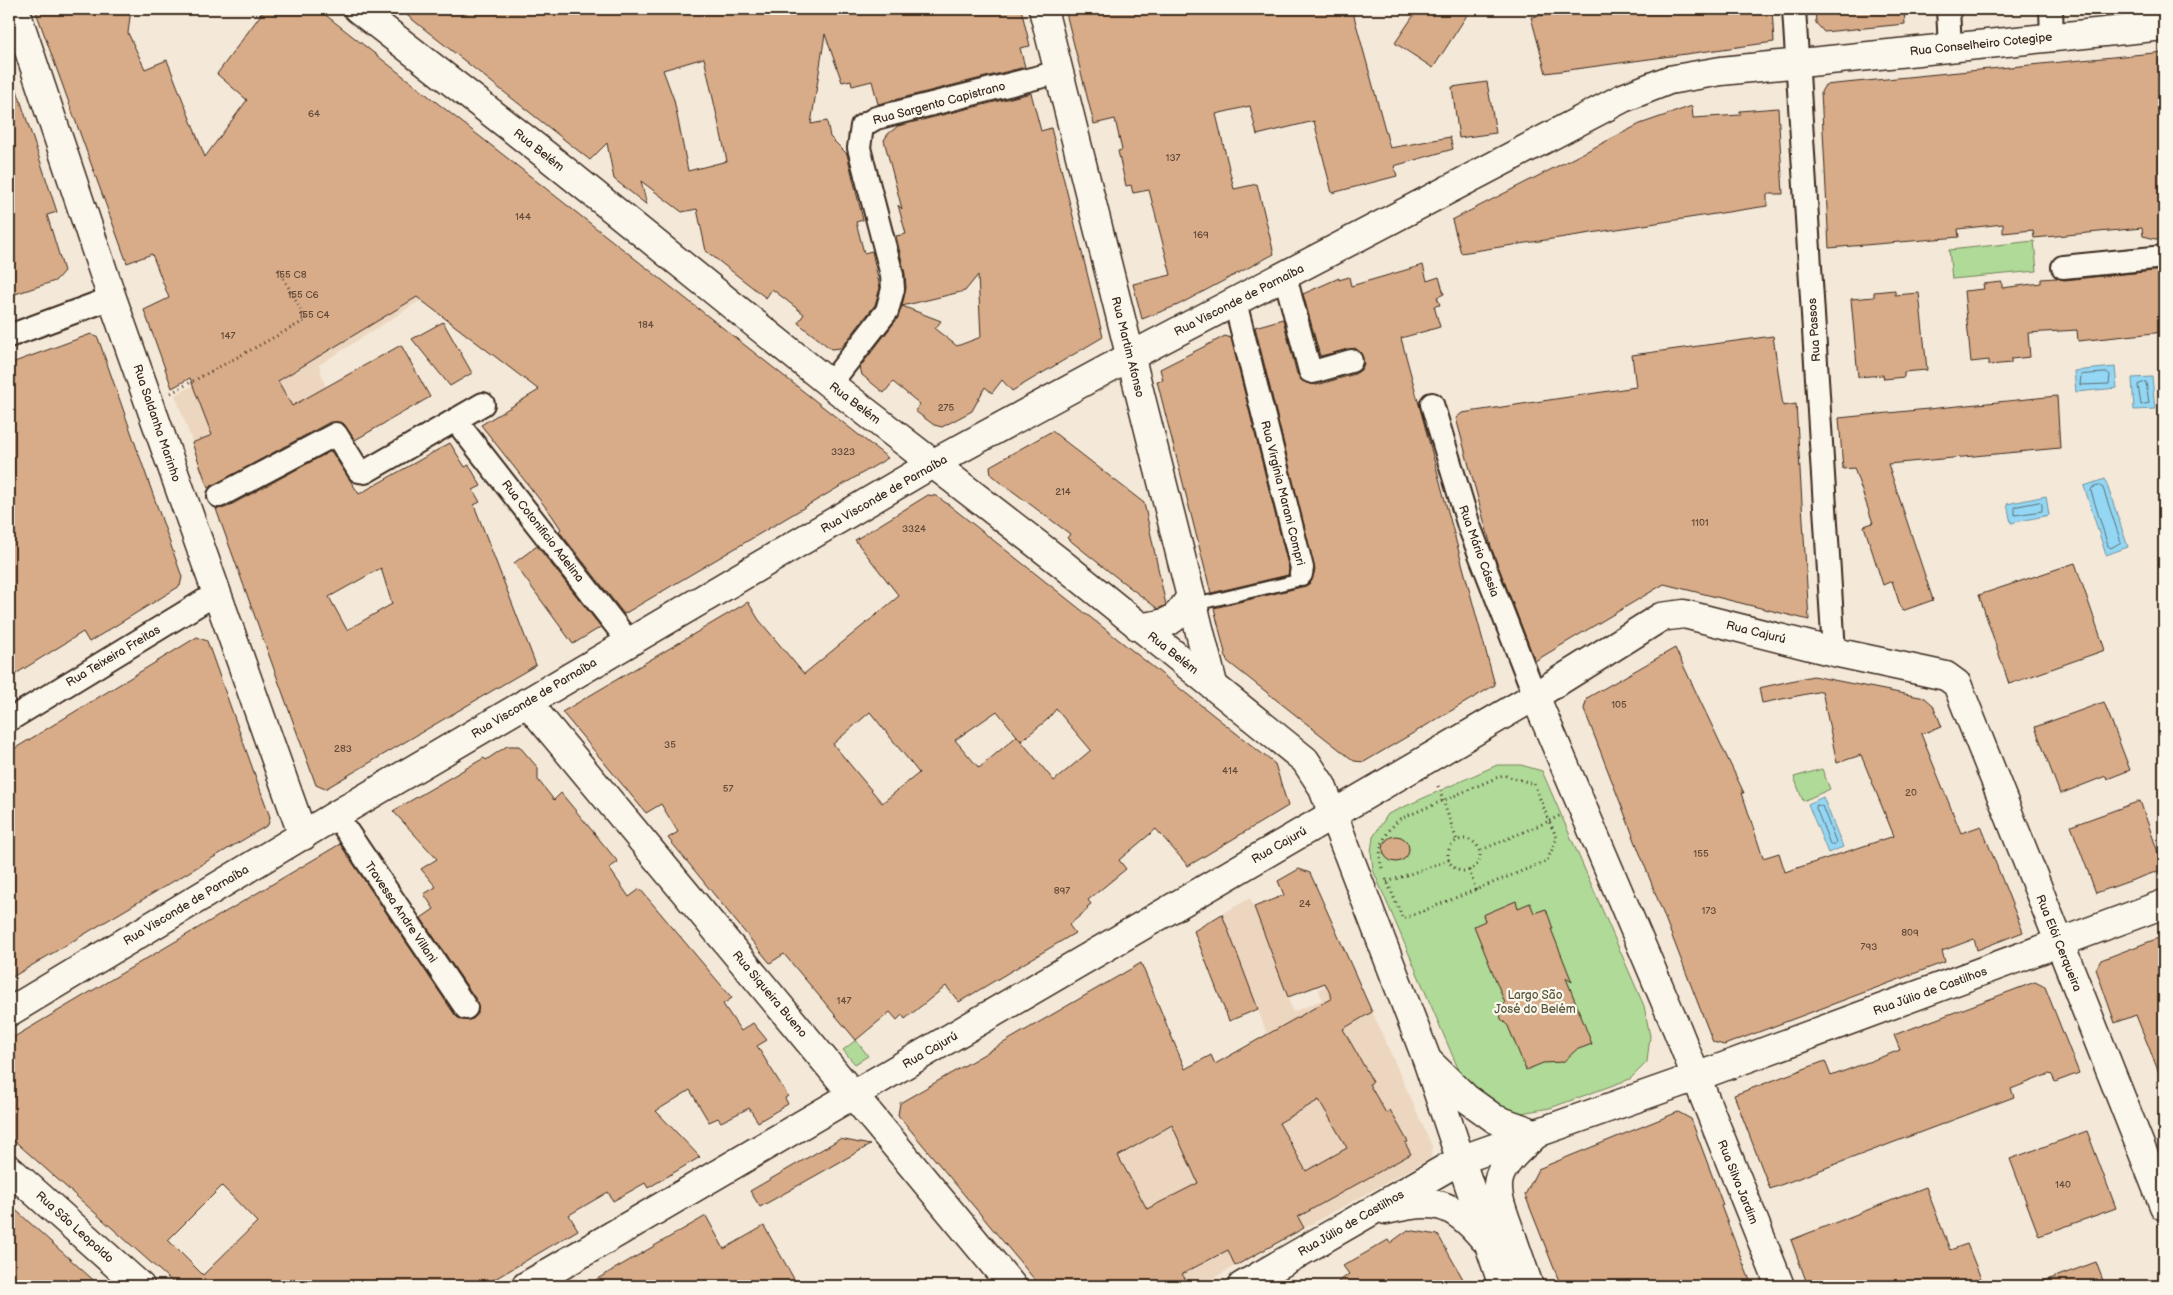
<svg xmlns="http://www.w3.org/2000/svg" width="2173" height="1295" viewBox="0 0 2173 1295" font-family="'Balsamiq Sans',sans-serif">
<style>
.built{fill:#ecd6c0}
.green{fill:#afda98;stroke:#75825b}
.water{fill:#93d7f4;stroke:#70929e}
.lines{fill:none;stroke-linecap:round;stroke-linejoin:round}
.shore{stroke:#5e6f74;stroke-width:1}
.building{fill:#d8ac89;stroke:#3b2a1e;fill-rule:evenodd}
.lane-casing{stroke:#3b2a1e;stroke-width:15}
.street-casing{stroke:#3b2a1e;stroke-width:26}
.secondary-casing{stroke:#3b2a1e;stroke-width:31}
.path{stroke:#3b2a1e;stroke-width:3;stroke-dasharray:1 4;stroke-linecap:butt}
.lane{stroke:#fbf7ec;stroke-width:11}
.street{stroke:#fbf7ec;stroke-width:22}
.secondary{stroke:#fbf7ec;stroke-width:28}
.secondary-bridge-casing{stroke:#3b2a1e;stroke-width:31;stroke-linecap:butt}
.secondary-bridge{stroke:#fbf7ec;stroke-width:28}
.labels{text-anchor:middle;stroke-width:4.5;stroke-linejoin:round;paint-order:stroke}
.number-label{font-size:10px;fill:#624a39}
.street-label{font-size:12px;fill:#3b2a1e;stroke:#fbf7ec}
.park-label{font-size:12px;fill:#58563c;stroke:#fbf7ec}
</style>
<rect width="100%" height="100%" fill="#f4e8d8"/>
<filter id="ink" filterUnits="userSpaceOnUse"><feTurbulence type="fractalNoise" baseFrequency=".02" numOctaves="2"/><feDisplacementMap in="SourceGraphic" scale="10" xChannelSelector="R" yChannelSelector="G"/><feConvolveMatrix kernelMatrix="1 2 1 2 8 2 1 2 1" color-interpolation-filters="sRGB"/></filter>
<g filter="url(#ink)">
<g class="built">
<path d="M393,278L421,300L319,365L332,409L205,477L175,395Z"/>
<path d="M1250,898L1293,1012L1322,1000L1319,989L1354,971L1432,1146L1431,1158L1199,1286H1190L1118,1156L1202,1109L1185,1069L1211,1055L1215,1064L1267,1034L1222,914Z"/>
</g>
<g class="green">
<path d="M2034,241L2037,271L1952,279L1949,250Z"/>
<path d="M1497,765H1521L1542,771L1644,1006L1650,1036L1647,1062L1630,1079L1550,1108L1521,1113L1495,1108L1466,1087L1373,870L1371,852L1373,837L1388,814Z"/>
<path d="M1822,769L1830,789L1803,801L1794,777Z"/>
<path d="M856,1040L868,1056L855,1064L843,1050Z"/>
</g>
<g class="water">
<path d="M2115,367L2117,388L2076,392L2074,371Z"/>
<path d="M2152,377L2155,409L2134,410L2132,378Z"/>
<path d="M2105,479L2128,547L2106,555L2084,486Z"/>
<path d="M2046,496L2049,515L2011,523L2007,504Z"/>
<path d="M1823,797L1843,847L1828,853L1808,804Z"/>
</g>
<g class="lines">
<g class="shore">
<path d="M2108,373L2110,375L2109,384L2080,385L2081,375Z"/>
<path d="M2146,382L2149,403L2141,405L2138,385Z"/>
<path d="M2100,486L2103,488L2121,542L2111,548L2108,546L2091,491L2092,488Z"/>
<path d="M2040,502L2042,504V511L2015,515V507Z"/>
<path d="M1817,805L1822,806L1836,842L1834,845L1830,844L1816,808Z"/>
</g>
</g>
<g class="building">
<path d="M35,9H131L128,33L145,69L167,60L205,157L247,100L217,74L265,9H318L888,458L624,614L559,531L561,529L551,514L481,425L539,390L417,297L278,381L292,406L401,345L430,397L355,440L343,423L330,422L208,488L192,443L212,435L190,378L172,388L144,310L169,298L152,254L127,263Z"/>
<path d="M399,9H1021L1030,46L1020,48L1025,67L878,104L872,81L852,86L851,80L842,82L825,34L811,124L827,121L830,137L847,154L863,220L856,222L864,253L872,251L880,288L875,305L841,348L831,349L798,323L804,314L772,289L766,298L706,251L697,209L682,212L641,181L647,205L614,179L607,143L590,160ZM704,58L727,161L688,171L674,100L663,70Z"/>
<path d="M1065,9H1352L1390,148L1450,137L1453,149L1394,166L1397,176L1332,193L1314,121L1257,135L1250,106L1216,114L1234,189L1257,184L1274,254L1178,305L1142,319L1133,284L1171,275L1149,190L1133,193L1131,185L1126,186L1118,151L1122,150L1115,119L1094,124Z"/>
<path d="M1418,9H1471L1433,68L1395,43Z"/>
<path d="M1587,9H1772L1774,42L1546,73L1531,17Z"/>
<path d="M1815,9H1904L1905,24L1824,32L1816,23Z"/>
<path d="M2164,52V241L2143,236L2142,228L2034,238L2033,230L2003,233V224L1958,229L1959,237L1829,248L1821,92L1825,85Z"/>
<path d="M9,75H12L57,212L47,215L64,271L55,281L9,296Z"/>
<path d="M1487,82L1496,133L1459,138L1452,87Z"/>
<path d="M1031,93L1041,131L1051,128L1103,337L1012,391L1002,380L992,393L985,387L972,411L942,427L934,425L915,411L920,404L893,382L884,393L862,375L860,367L897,319L902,306L941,321L935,329L957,346L981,337L978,275L965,291L902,306L906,288L905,274L896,236L906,234L898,205L902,209L884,140L888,134L898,126Z"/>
<path d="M1692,106L1693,118L1740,115V111L1778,108L1783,194H1767V206L1461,253L1452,220L1640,124Z"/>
<path d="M1423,265L1427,281L1439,277L1444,294L1437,297L1440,305L1434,306L1440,327L1401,338L1495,685L1364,762L1354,761L1227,661L1214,608L1306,586L1311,582L1315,570L1255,327L1283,319L1297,374L1306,383L1317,385L1355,374L1361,370L1364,364L1360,352L1355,348L1320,356L1303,294L1339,278V280L1349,277L1351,286Z"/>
<path d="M2164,270V332L2078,341L2077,330L2028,333L2030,357L2011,359V363L1989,365V360L1971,362L1964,291L1984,289L1983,284L2002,282V288L2041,283V279L2056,278L2064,280Z"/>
<path d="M1895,290V295L1919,293L1927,370L1904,372V377L1884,379L1883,375L1858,377L1851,299L1874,297V292Z"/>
<path d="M443,322L472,373L450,386L412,339Z"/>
<path d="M91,334L98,338L182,577L180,586L89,642L83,632L9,678V364Z"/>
<path d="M1225,336L1231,338L1289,569L1288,575L1211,593L1157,381L1163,380L1160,369Z"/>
<path d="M1773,336L1783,406L1796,404L1809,620L1664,584L1535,661L1492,550L1456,418L1462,413L1636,387L1632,355Z"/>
<path d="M2057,396L2060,448L1888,464L1933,600L1902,611L1892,581L1883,585L1864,526L1873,523L1854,468L1843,469L1839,418Z"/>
<path d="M1052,431L1144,503L1166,605L1158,609L1111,573L1067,538L1070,534L991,475L990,466Z"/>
<path d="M450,443L465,467L469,465L481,486L473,490L480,502L474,505L536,665L325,789L316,785L216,509L225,508L331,451L359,494ZM381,568L392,604L347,630L329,597Z"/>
<path d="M928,495L936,496L949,505L1275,764L1288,806L1188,866L1156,829L1119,860L1126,869L1088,900L1091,904L1087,907L1088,909L1069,925L1075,933L959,1002L946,986L905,1019L902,1015L897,1020L890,1012L856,1040L784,954L770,963L765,957L668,838L678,832L661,804L646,813L562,712L748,602L759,620L804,674L899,596L855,540ZM1056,709L1091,750L1054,781L1017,736L979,768L955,740L997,711L1021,741L1048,719ZM870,712L919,773L882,803L833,744Z"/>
<path d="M537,546L601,627L573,644L514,563Z"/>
<path d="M2075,563L2105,650L2009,684L1979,595Z"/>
<path d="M197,637L207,641L270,817L268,825L9,979V752Z"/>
<path d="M1675,648L1744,793H1742L1763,858L1779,853L1785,872L1894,836L1861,755L1837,763L1822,691L1762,703L1759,688L1813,676L1925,698L1933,705L1942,727L1921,734L1961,833L1981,826L2023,932L1977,950L1974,939L1942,951L1945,962L1724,1045L1713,1042L1584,709L1587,698Z"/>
<path d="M2104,702L2130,770L2107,779L2106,776L2060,794L2035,727Z"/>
<path d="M507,746H519L538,768V780L554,800L561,793L618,862L609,868L629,897L640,889L732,998L723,1004L741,1031L753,1023L767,1040L757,1046L788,1096L785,1098L788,1104L758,1122L749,1108L721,1122L718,1118L709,1122L690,1090L656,1111L700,1157L648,1188L645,1183L613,1201L608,1192L569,1215L578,1230L483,1286H177L9,1136V1040L340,844L455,1015L461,1020L473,1019L478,1013L477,1001L421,918L434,909L424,894L436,887L421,869L437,859L393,811L484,758L486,760ZM222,1186L257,1222L203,1275L168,1240Z"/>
<path d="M2140,801L2164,869L2096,893L2071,826Z"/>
<circle cx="1396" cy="849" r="13"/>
<path d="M1299,869L1310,873L1372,1012L1343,1029L1373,1082L1369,1084L1386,1113L1390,1110L1408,1142L1405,1143L1411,1154L1298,1217L1304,1228L1235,1266L1228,1250L1182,1274L1190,1286H1040L898,1115L900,1103L1141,963L1185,1069L1211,1055L1215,1064L1332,998L1325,983L1288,997L1254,907L1284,895L1278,881ZM1319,1100L1347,1148L1306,1171L1279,1123ZM1172,1125L1198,1183L1147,1209L1118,1156Z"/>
<path d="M1516,901L1518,908L1530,903L1534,913L1546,909L1553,929H1551L1572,982L1566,978L1592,1044L1576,1050L1563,1062L1543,1063L1526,1070L1508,1026L1501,1019L1500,1012L1505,1003L1474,926L1485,921L1483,915Z"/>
<path d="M1222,914L1258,1009L1229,1021L1194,931Z"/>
<path d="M2164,936V1083H2163L2136,1015L2115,1023L2096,969L2101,960Z"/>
<path d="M2035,982L2045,987L2079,1073L2055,1082L2052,1075L2049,1074L2011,1089L2014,1097L1770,1189L1734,1095L1825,1061L1831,1076L1900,1050L1894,1035Z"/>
<path d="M1678,1112L1691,1119L1719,1194L1723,1205L1721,1206L1752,1286H1561L1525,1195L1538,1169Z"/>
<path d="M2087,1131L2116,1208L2039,1236L2010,1159Z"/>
<path d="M840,1139L870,1145L760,1207L750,1191Z"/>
<path d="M1926,1187L1950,1250L1967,1244L1984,1286H1808L1791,1240Z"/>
<path d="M9,1204L61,1251L100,1286H9Z"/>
<path d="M706,1216L724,1249L764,1226L798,1286H585Z"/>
<path d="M1408,1230L1438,1235L1467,1286H1333L1349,1274L1343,1266L1388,1240L1390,1243Z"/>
<path d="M2096,1262L2105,1286H2037L2036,1284Z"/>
</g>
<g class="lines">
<defs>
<path id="lane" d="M1193,605L1295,581L1301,574"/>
<g id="street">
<path d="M1794,9L1834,652"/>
<path d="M1948,9L1950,48"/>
<path d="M2051,9L2052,37"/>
<path d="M2063,267L2164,257"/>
<path d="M1285,276L1310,371L1313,372L1351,361"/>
<path d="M1235,302L1302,568L1301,574"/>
<path d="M9,336L112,298"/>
<path d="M830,384L887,311L893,289L892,275L859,148L862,126L876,118L1059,72"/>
<path d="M1432,404L1469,526L1535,696"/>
<path d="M456,421L629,642"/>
<path d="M219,496L336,434L359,471L365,472L483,404"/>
<path d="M9,720L217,593"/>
<path d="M336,815L466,1008"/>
</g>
<g id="secondary">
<path d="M15,9L112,298L303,836"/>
<path d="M358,9L547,156L830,384L1060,562L1305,760L1322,786L1427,1060L1489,1244"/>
<path d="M1043,9L1213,684"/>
<path d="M1139,627C1168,625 1176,622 1191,596"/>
<path d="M1535,696L1677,1029L1780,1286"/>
<path d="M527,702L1012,1286"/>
<path d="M9,1012L336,815L934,463L1131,356L1623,98L1669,80L1721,71L2164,26"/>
<path d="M1430,1063L1466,1098L1495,1119L1537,1134"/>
<path d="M9,1169L140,1286"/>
<path d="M1386,1210C1433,1198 1453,1201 1484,1239"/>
<path d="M1513,1240C1495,1189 1485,1177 1531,1139"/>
<path d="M526,1286L1535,696L1661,617L1684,614L1834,652L1946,676L1957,684L2164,1206"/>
<path d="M1242,1286L1460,1160L1696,1077L2164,904"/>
</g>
</defs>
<use href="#lane" class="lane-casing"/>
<use href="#street" class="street-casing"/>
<use href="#secondary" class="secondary-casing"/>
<g class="path">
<path d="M171,393L306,320L277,266"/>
<path d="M1438,786L1457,841"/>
<circle cx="1464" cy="855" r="16"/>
<path d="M1382,868C1376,849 1385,832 1400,819L1503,775L1534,784L1549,821L1561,815"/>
<path d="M1469,870L1476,890"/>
<path d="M1386,879L1403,919L1547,861L1557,838L1549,821L1479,851"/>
<path d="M1387,882L1449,860"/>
</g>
<use href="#lane" class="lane"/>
<use href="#street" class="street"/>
<use href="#secondary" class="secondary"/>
<defs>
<g id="secondary-bridge">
<path d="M1513,1240L1529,1286"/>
<path d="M1489,1244L1503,1286"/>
</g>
</defs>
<use href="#secondary-bridge" class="secondary-bridge-casing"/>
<use href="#secondary-bridge" class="secondary-bridge"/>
</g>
</g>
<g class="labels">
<g class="number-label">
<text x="314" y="117">64</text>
<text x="1173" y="161">137</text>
<text x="523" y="220">144</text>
<text x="1201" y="238">169</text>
<text x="291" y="278">155 C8</text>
<text x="303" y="298">155 C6</text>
<text x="314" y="318">155 C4</text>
<text x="646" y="328">184</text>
<text x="228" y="339">147</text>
<text x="946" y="411">275</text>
<text x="843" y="455">3323</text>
<text x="1063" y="495">214</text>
<text x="1700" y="526">1101</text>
<text x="914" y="532">3324</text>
<text x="1619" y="708">105</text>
<text x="670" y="748">35</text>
<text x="343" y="752">283</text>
<text x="1230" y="774">414</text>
<text x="728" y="792">57</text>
<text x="1911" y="796">20</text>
<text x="1701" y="857">155</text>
<text x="1062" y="894">897</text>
<text x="1305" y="907">24</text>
<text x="1709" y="914">173</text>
<text x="1910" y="936">809</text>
<text x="1869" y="950">793</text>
<text x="844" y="1004">147</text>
<text x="2063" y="1188">140</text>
</g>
<g class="street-label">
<text transform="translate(1981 44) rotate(-6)" y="4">Rua Conselheiro Cotegipe</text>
<text transform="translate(939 103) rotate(-15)" y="4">Rua Sargento Capistrano</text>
<text transform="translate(539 150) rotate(38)" y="4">Rua Belém</text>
<text transform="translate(1239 300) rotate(-27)" y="4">Rua Visconde de Parnaíba</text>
<text transform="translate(1814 330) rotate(-94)" y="4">Rua Passos</text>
<text transform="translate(1128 347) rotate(76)" y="4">Rua Martim Afonso</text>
<text transform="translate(855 403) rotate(37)" y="4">Rua Belém</text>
<text transform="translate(157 423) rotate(71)" y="4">Rua Saldanha Marinho</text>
<text transform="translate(1283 493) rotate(76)" y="4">Rua Virgínia Marani Compri</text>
<text transform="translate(884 494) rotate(-30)" y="4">Rua Visconde de Parnaíba</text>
<text transform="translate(543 531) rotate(52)" y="4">Rua Cotonificio Adelina</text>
<text transform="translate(1479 551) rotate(70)" y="4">Rua Mário Cássia</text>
<text transform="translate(1756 632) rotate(14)" y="4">Rua Cajurú</text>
<text transform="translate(1173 653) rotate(38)" y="4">Rua Belém</text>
<text transform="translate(113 656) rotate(-31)" y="4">Rua Teixeira Freitas</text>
<text transform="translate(534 698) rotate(-31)" y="4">Rua Visconde de Parnaíba</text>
<text transform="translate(1279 845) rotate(-30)" y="4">Rua Cajurú</text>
<text transform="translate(186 905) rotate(-31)" y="4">Rua Visconde de Parnaíba</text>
<text transform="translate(401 912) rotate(56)" y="4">Travessa Andre Villani</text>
<text transform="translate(2059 943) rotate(68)" y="4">Rua Elói Cerqueira</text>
<text transform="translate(1930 991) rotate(-20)" y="4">Rua Júlio de Castilhos</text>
<text transform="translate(770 994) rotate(50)" y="4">Rua Siqueira Bueno</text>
<text transform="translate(930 1050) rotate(-30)" y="4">Rua Cajurú</text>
<text transform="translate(1738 1182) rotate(68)" y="4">Rua Silva Jardim</text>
<text transform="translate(1351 1223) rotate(-30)" y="4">Rua Júlio de Castilhos</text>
<text transform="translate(75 1227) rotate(42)" y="4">Rua São Leopoldo</text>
</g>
<g class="park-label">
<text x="1535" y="999">Largo São<tspan x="1535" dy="14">José do Belém</tspan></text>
</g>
</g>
<rect width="2173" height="1295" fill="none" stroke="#fbf7ec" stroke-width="30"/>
<rect x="15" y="15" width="2143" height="1265" fill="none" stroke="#3b2a1e" stroke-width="2" filter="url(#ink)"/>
</svg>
